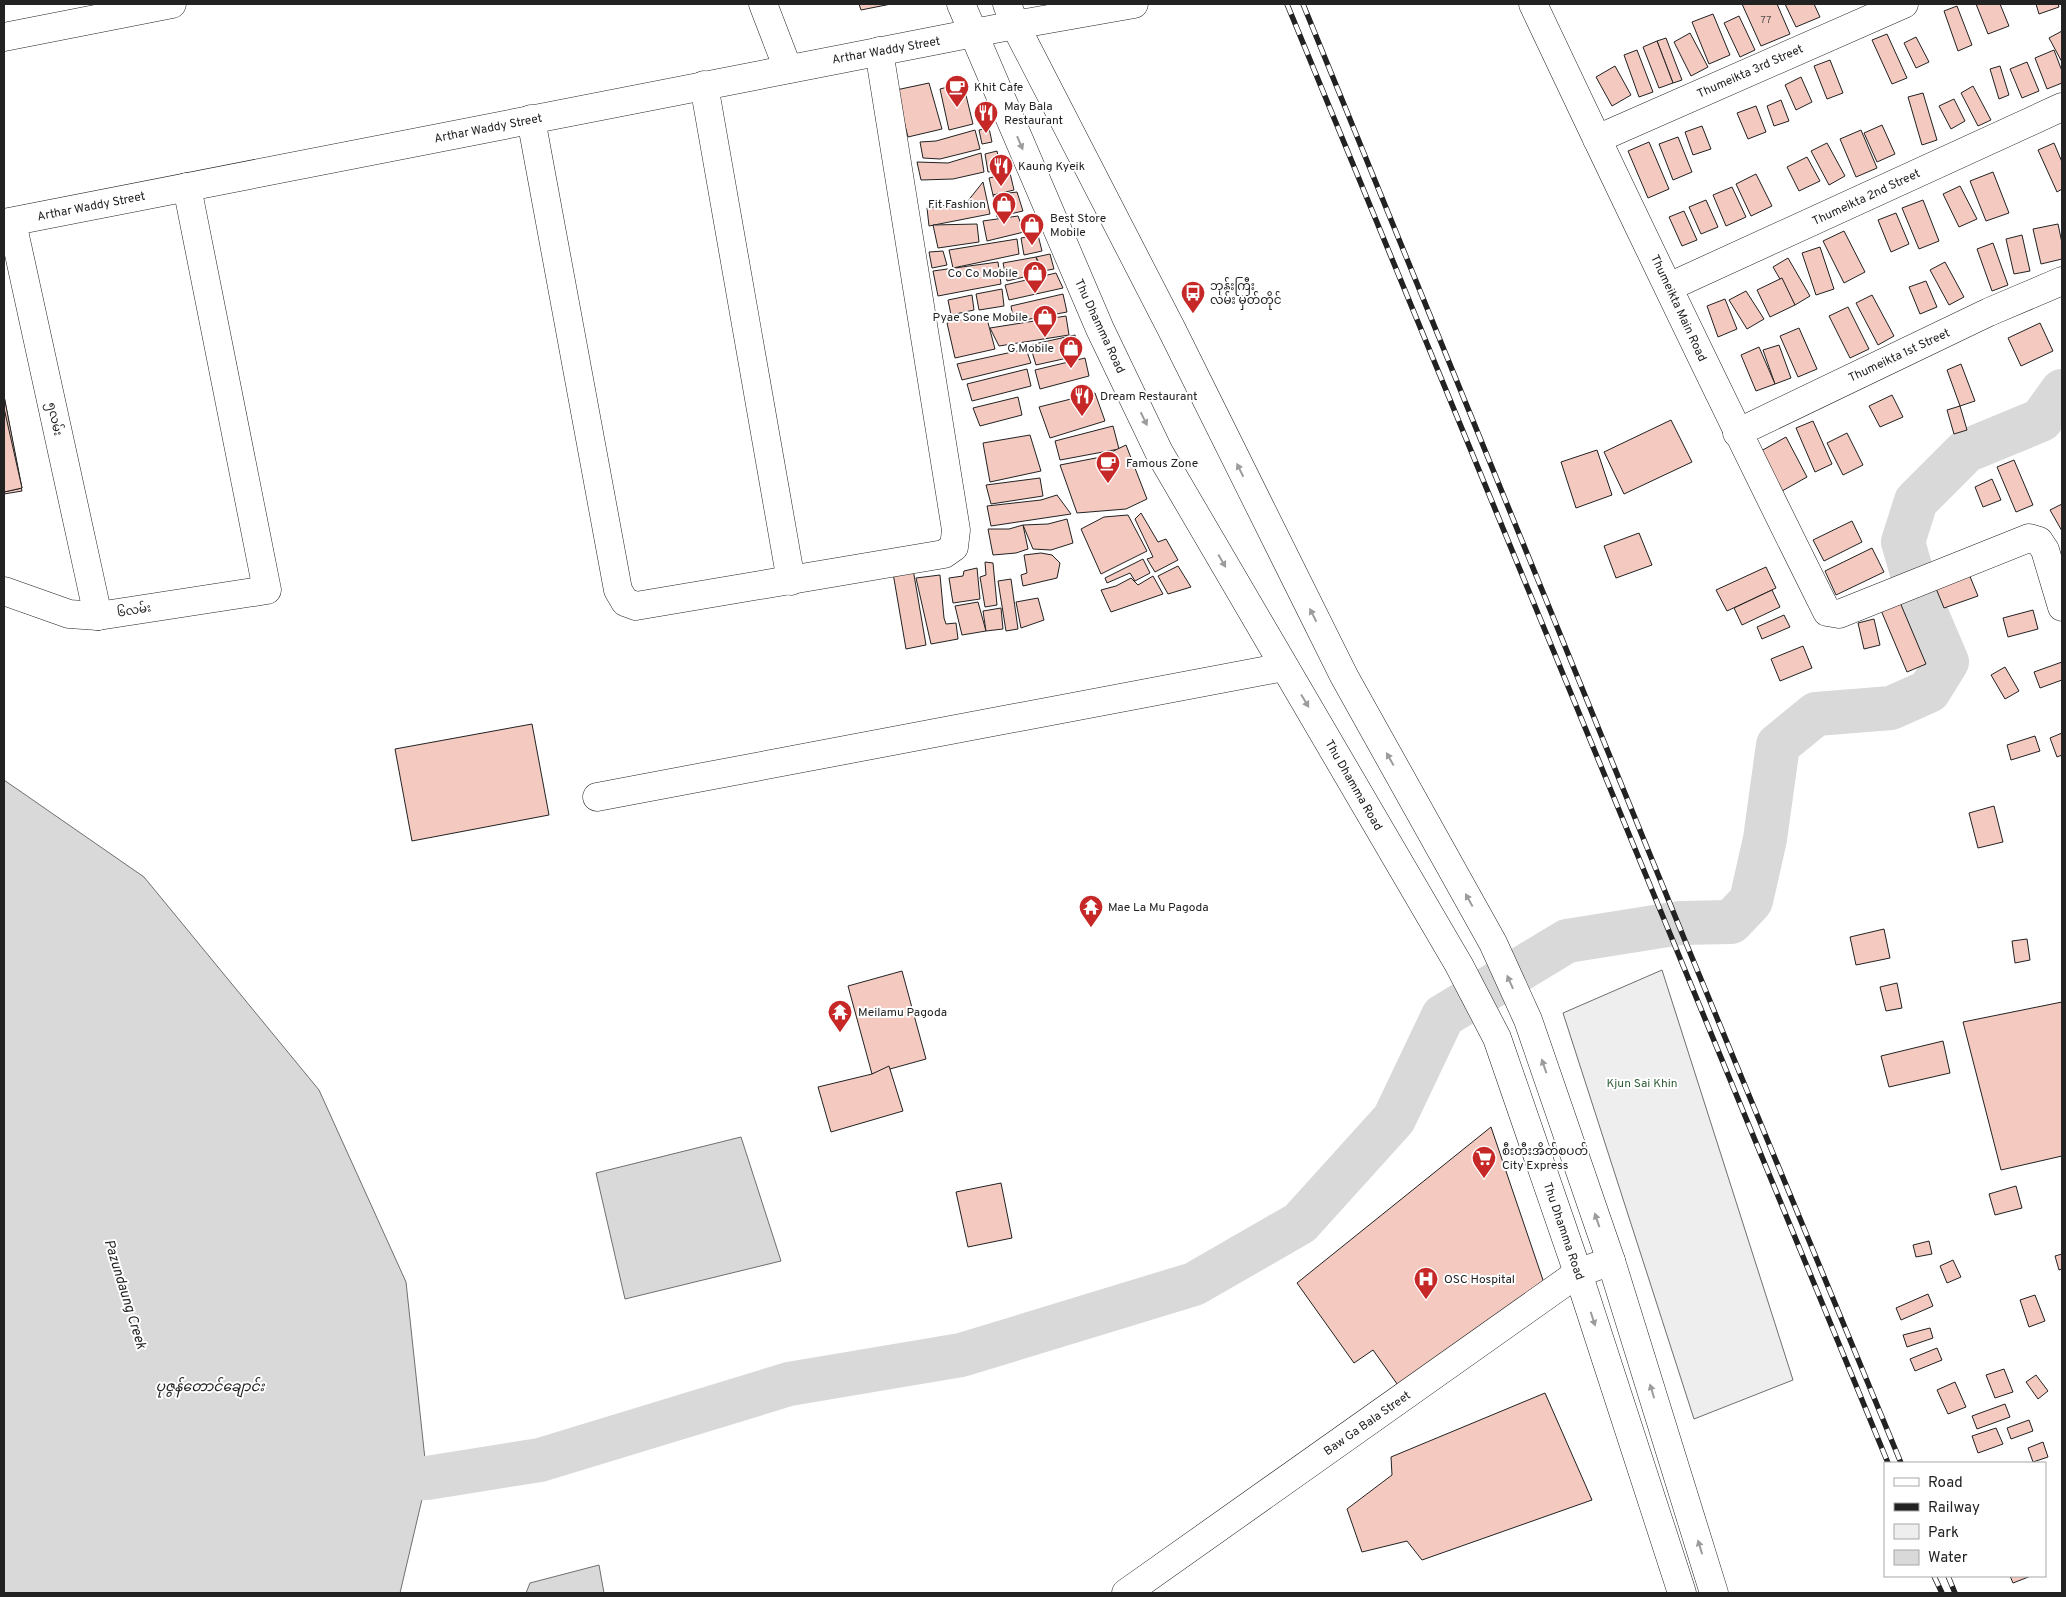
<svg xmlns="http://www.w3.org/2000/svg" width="2066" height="1597" viewBox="0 0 2066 1597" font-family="Overpass,'Noto Sans Myanmar',sans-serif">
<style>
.green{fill:#eee;stroke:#6f6f6f}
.water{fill:#d9d9d9;stroke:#6f6f6f}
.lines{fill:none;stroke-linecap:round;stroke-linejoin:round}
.river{stroke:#d9d9d9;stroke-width:44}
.building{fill:#f3c9c0;stroke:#222}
.minor-casing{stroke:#222;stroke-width:29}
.major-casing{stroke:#222;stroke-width:29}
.minor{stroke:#fff;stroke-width:28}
.major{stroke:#fff;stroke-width:28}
.rail-casing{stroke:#222;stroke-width:5.5}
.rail{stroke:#fff;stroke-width:4;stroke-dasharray:11;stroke-linecap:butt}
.oneway{fill:#9c9c9c}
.labels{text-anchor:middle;stroke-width:4;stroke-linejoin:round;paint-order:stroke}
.number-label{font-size:10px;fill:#564c4a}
.street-label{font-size:12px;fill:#222;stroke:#fff}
.poi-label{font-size:12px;fill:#222;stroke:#fff;text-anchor:start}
.park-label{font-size:12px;fill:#2f5e38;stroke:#fff}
.water-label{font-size:14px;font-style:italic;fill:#222;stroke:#fff}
</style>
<rect width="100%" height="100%" fill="#fff"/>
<path class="green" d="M1662,970L1793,1380L1694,1419L1563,1013Z"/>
<g class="water">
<path d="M4,780L144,877L319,1090L406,1282L427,1478L400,1593H4Z"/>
<path d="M741,1137L781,1261L625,1299L596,1173Z"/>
<path d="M599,1565L604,1593H526L530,1583Z"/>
</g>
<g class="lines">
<path class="river" d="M366,1480L427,1478L540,1460L789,1384L961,1355L1194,1284L1300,1223L1394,1119L1443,1016L1567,941L1680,923L1731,922L1751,901L1765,839L1778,745L1816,714L1891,708L1929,691L1947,662L1918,594L1903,542L1916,501L1966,451L2041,420L2062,391"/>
</g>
<g class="building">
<path d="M859,4H891L861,10Z"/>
<path d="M1742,4H1777L1790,34L1761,46Z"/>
<path d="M1785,4H1814L1820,17L1796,27Z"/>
<path d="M1976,4H2000L2009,26L1988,34Z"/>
<path d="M2036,4H2058L2059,7L2039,14Z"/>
<path d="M1957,6L1972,45L1958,51L1944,11Z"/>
<path d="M1713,14L1730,55L1709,64L1692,22Z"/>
<path d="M1739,16L1755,50L1740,57L1724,23Z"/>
<path d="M2062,31V62L2049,38Z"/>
<path d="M1690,33L1708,67L1691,76L1674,42Z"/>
<path d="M1887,34L1907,78L1892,84L1872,40Z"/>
<path d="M1916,37L1929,62L1916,68L1904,43Z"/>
<path d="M1666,38L1682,80L1673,83L1657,41Z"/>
<path d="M1657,41L1673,83L1659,88L1643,47Z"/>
<path d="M1637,50L1653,92L1639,97L1624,55Z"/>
<path d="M2054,50L2062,71V83L2047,89L2035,58Z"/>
<path d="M1830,60L1843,93L1827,99L1814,66Z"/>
<path d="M2027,62L2039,91L2022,98L2010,69Z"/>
<path d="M1615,66L1631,95L1612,106L1596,77Z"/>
<path d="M2000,66L2009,95L1999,99L1990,69Z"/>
<path d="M1801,77L1812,102L1796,110L1785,85Z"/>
<path d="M929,83L942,129L908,137L896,90Z"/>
<path d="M963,83L973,124L949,130L940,89Z"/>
<path d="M1973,86L1991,120L1978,126L1961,93Z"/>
<path d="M1923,93L1937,140L1922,145L1908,97Z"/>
<path d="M1954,99L1965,121L1951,129L1939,106Z"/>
<path d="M1781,100L1789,121L1774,126L1767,106Z"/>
<path d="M1756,106L1766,132L1748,139L1737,113Z"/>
<path d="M1882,125L1895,154L1877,162L1864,133Z"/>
<path d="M1702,126L1711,149L1693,155L1685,132Z"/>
<path d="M989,128L992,142L982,144L979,130Z"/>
<path d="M975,130L980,149L940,159L923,158L920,142L936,141Z"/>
<path d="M1861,130L1877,168L1856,177L1840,139Z"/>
<path d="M1678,137L1692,172L1673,180L1659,144Z"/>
<path d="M1649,142L1669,189L1648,198L1628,151Z"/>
<path d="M1827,143L1845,176L1829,185L1811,151Z"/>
<path d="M2054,143L2062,162V189L2057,192L2038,150Z"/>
<path d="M997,151L1001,170L988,172L985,154Z"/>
<path d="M981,153L984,172L953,179L921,180L917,162L948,163Z"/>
<path d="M1807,157L1820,181L1799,191L1787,167Z"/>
<path d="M1993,172L2009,213L1986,221L1970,181Z"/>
<path d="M1010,173L1014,190L993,195L989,178Z"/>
<path d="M1756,174L1772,206L1751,216L1736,184Z"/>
<path d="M983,182L990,214L929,226L927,208L967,202Z"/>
<path d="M1960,186L1977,219L1959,227L1943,194Z"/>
<path d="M1732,187L1746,217L1726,226L1713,195Z"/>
<path d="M1017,192L1023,211L997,217L993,195Z"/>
<path d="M1706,200L1718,227L1701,234L1689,207Z"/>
<path d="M1923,200L1939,241L1919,249L1902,208Z"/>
<path d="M1684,211L1697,240L1682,246L1669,217Z"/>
<path d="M1896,213L1909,244L1891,252L1878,220Z"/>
<path d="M1018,216L1024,232L987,241L983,221Z"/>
<path d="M977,224L979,242L938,248L933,225Z"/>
<path d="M2058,224L2062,243V259L2041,264L2033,229Z"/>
<path d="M1844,231L1865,272L1844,283L1823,241Z"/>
<path d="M1038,235L1042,251L1024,255L1021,238Z"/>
<path d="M2022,235L2030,271L2014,274L2006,239Z"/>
<path d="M1017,239L1019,254L953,268L949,250Z"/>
<path d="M1993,243L2008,285L1992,291L1977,249Z"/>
<path d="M1820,247L1834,289L1816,295L1802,253Z"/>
<path d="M943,251L947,265L932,268L929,252Z"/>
<path d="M1050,254L1054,269L1043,271L1036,257Z"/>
<path d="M1036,257L1041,273L1007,281L1003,263Z"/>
<path d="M1788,258L1810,296L1795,305L1773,267Z"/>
<path d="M998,262L1001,284L938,296L933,271Z"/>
<path d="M1945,262L1964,297L1949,305L1930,270Z"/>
<path d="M1056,273L1063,288L1009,300L1005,285Z"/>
<path d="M1782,278L1795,305L1770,317L1757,290Z"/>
<path d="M1926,281L1937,307L1920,314L1909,287Z"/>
<path d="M1002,289L1004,306L979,310L976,294Z"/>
<path d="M1746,291L1764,319L1747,329L1729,300Z"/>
<path d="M1063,294L1067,312L1014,322L1011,306Z"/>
<path d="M972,295L974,310L951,315L948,300Z"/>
<path d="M1872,295L1894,336L1878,345L1856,303Z"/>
<path d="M1725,299L1737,329L1718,337L1707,306Z"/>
<path d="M1848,307L1869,349L1850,358L1829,316Z"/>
<path d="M986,315L995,349L955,358L947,323Z"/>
<path d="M1066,316L1069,335L999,346L990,328Z"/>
<path d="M2040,323L2053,351L2021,366L2008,338Z"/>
<path d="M1799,328L1817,369L1798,377L1780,336Z"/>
<path d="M1075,335L1081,355L1036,365L1030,345Z"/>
<path d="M1779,345L1791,378L1775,384L1763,350Z"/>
<path d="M1759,347L1775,384L1756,391L1741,355Z"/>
<path d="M1026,349L1031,363L962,380L957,364Z"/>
<path d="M1085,358L1089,376L1040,389L1035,370Z"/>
<path d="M1961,364L1975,401L1960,406L1947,370Z"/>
<path d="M1027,369L1031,386L972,401L967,384Z"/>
<path d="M1095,393L1105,421L1050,438L1039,407Z"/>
<path d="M1892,395L1903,417L1880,427L1869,406Z"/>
<path d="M4,396L22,491L4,494Z"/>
<path d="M4,396L22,488L4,492Z"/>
<path d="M1018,397L1022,415L980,426L973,408Z"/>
<path d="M1960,406L1967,430L1954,434L1947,410Z"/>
<path d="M4,408L22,488L4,492Z"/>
<path d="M1671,420L1692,462L1624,494L1604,452Z"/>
<path d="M1813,421L1832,464L1815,472L1796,428Z"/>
<path d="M1113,426L1119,449L1060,460L1055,441Z"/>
<path d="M1847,433L1863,465L1843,475L1827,443Z"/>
<path d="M1030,435L1041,471L990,482L983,443Z"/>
<path d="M1786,437L1807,477L1782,491L1761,451Z"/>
<path d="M1126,445L1147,499L1126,509L1077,513L1060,465L1101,457Z"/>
<path d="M1597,450L1612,495L1576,508L1561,462Z"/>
<path d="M2014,460L2033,505L2016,512L1997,467Z"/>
<path d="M1040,478L1043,496L991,504L986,485Z"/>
<path d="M1992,479L2001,500L1983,507L1975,487Z"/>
<path d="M1057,495L1071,514L991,526L987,506L1041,500Z"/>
<path d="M2062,504V531L2050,510Z"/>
<path d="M1141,513L1158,542L1166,539L1178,560L1155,572L1147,559L1153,557L1135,519Z"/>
<path d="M1128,515L1147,551L1101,574L1081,529L1104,517Z"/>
<path d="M1067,519L1073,543L1051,550L1033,549L1023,525L1048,524Z"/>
<path d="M1852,521L1862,542L1824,561L1813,540Z"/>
<path d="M1023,525L1028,549L1016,553L993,555L988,529H1009Z"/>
<path d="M1639,533L1652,565L1616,578L1604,546Z"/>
<path d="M1872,548L1884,572L1836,595L1825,571Z"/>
<path d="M1041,553L1052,555L1060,563L1057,578L1023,586L1021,575L1027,573L1024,555Z"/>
<path d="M1143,559L1150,573L1135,581L1130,573L1107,583L1105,578Z"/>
<path d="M985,562L993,563L997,605L985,607L980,577L986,575Z"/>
<path d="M1178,566L1191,587L1168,594L1158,576Z"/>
<path d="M1766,567L1776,588L1727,611L1716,590Z"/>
<path d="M977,568L980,599L953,603L949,578L963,576L964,571Z"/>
<path d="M913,569L926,645L906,649L893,573Z"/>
<path d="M1969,574L1978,596L1944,608L1935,586Z"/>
<path d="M940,575L944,618L946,624L956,623L958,639L931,644L916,578Z"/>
<path d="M1153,576L1163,594L1111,612L1101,590L1116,586L1131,578L1138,585Z"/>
<path d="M1011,579L1018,629L1006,631L998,581Z"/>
<path d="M1772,590L1780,607L1742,625L1734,608Z"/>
<path d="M1038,598L1044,620L1021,628L1016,602Z"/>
<path d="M1899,600L1926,664L1907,672L1880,608Z"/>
<path d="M978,602L986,631L962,635L955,606Z"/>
<path d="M1001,608L1003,629L986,631L983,611Z"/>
<path d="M2033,610L2038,629L2008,637L2003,618Z"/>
<path d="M1784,615L1790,627L1762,639L1757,627Z"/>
<path d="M1874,619L1880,645L1864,649L1858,623Z"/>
<path d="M1803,646L1812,668L1780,681L1771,659Z"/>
<path d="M2062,662V680L2040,688L2034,672Z"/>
<path d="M2005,667L2019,691L2005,699L1991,675Z"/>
<path d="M532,724L549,815L412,841L395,749Z"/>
<path d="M2062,733V755L2057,757L2050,738Z"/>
<path d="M2035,736L2040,751L2011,760L2007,745Z"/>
<path d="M1994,806L2003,842L1978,848L1969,813Z"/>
<path d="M1884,929L1890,958L1856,965L1850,937Z"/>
<path d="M2027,939L2030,960L2015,963L2012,941Z"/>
<path d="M902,971L926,1059L872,1074L848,986Z"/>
<path d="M1897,983L1902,1008L1886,1011L1880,987Z"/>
<path d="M2062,1002V1156L2001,1170L1963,1022Z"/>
<path d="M1943,1041L1950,1073L1889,1087L1881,1056Z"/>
<path d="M889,1066L903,1111L831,1132L818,1087L872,1074Z"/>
<path d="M1491,1127L1545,1286L1400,1388L1373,1350L1354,1363L1297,1283Z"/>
<path d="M1001,1183L1012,1238L968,1247L956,1192Z"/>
<path d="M2016,1186L2022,1208L1995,1215L1989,1194Z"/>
<path d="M1929,1241L1932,1254L1916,1257L1913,1245Z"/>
<path d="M2062,1254V1269L2059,1270L2055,1256Z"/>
<path d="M1953,1260L1961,1277L1947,1283L1940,1266Z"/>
<path d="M1928,1294L1933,1306L1901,1320L1896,1308Z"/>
<path d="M2035,1295L2045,1321L2029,1327L2020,1300Z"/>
<path d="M1930,1328L1933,1338L1907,1347L1903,1335Z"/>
<path d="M1937,1348L1942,1360L1915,1371L1910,1359Z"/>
<path d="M2004,1369L2013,1392L1995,1398L1986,1375Z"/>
<path d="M2036,1375L2048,1391L2038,1399L2026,1382Z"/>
<path d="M1955,1382L1966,1407L1948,1414L1937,1390Z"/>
<path d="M1545,1393L1592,1500L1422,1560L1407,1541L1362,1552L1347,1509L1392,1475L1391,1457Z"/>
<path d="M2005,1404L2010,1417L1977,1429L1972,1416Z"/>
<path d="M2029,1420L2033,1431L2011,1439L2007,1428Z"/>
<path d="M1996,1428L2003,1444L1978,1453L1972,1436Z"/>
<path d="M2043,1442L2048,1457L2033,1462L2028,1448Z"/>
<path d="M2010,1576H2031L2013,1583Z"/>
</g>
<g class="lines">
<defs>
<g id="minor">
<path d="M763,4L788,69"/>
<path d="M1533,4C1629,207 1726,410 1827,612L1839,614L2029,538L2039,541L2045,550L2062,607"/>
<path d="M1015,25L1134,4"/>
<path d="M4,37L172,4"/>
<path d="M704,85L791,581"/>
<path d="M531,119L618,590L625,602L636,606L944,554L954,547L956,530L879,51"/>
<path d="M1597,139L1904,4"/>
<path d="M12,222L98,616"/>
<path d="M1669,287L2062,107"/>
<path d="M1737,433L1989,312L2062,281"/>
<path d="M4,591L69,614L98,616L267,590L187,187"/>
<path d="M597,797L1284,667"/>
<path d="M1126,1593L1578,1273L1611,1261"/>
</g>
<g id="major">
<path d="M961,4L1100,329L1159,452L1459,965L1497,1038L1578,1273L1682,1593"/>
<path d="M1007,4L1015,25L1171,328L1344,676L1493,943L1528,1020L1611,1261L1714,1593"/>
<path d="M4,223L1015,25"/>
</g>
</defs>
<use href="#minor" class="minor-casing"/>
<use href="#major" class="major-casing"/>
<use href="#minor" class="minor"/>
<use href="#major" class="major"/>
<defs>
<g id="rail">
<path d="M1287,4L1888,1463"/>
<path d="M1303,4L1686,943L1901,1463"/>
<path d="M1934,1576L1942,1593"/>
<path d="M1948,1576L1955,1593"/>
</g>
</defs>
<use href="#rail" class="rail-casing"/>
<use href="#rail" class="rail"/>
</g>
<defs><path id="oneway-solid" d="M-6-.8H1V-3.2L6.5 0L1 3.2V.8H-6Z" transform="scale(1.25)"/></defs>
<g class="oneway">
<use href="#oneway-solid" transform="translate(1020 143) rotate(67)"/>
<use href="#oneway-solid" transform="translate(1144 419) rotate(64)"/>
<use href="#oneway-solid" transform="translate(1240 470) rotate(-116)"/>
<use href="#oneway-solid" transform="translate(1222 561) rotate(60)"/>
<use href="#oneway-solid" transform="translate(1313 615) rotate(-117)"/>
<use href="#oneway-solid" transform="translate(1305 701) rotate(59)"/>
<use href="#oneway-solid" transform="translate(1390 759) rotate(-119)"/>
<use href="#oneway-solid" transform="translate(1469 900) rotate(-119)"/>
<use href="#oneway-solid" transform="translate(1510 982) rotate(-114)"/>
<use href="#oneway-solid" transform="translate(1544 1066) rotate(-109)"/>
<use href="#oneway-solid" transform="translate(1597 1220) rotate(-109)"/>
<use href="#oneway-solid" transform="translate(1593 1319) rotate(72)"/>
<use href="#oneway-solid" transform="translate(1652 1391) rotate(-107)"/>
<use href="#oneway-solid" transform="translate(1700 1547) rotate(-107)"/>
</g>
<defs>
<symbol id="cafe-pin" viewBox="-11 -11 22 30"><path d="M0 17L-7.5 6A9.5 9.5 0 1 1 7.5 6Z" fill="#c62828" stroke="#fff"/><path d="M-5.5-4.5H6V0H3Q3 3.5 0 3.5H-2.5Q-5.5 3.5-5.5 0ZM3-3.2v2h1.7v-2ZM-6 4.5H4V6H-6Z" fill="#fff"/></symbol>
<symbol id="restaurant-pin" viewBox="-11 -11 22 30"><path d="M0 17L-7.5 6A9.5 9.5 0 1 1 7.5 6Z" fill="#c62828" stroke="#fff"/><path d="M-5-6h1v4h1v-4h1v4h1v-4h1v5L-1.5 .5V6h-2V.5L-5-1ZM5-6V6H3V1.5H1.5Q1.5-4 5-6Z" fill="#fff"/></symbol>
<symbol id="shop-pin" viewBox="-11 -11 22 30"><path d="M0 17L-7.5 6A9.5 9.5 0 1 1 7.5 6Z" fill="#c62828" stroke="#fff"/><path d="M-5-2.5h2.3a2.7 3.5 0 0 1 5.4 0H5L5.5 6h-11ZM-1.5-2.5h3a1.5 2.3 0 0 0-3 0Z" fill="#fff"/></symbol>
<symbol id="bus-pin" viewBox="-11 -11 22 30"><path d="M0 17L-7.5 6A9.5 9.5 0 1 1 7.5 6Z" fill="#c62828" stroke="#fff"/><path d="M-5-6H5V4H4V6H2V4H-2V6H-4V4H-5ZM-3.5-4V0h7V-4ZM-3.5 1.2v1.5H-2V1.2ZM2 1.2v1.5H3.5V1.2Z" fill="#fff"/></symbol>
<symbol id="temple-pin" viewBox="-11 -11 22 30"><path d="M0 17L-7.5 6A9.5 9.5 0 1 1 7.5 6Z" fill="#c62828" stroke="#fff"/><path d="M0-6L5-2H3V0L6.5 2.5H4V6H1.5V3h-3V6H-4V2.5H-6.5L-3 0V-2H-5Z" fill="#fff"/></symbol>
<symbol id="supermarket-pin" viewBox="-11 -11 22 30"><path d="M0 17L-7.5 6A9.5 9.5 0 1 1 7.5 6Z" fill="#c62828" stroke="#fff"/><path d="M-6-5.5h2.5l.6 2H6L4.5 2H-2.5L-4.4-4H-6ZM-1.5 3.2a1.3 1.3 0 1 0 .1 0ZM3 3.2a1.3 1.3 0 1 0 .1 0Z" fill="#fff"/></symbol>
<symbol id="hospital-pin" viewBox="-11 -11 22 30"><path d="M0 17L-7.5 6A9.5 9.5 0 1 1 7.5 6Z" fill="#c62828" stroke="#fff"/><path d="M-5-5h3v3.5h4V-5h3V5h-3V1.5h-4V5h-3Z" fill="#fff"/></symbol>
</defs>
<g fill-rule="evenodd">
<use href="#cafe-pin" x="943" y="73" width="28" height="38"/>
<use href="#restaurant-pin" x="972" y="99" width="28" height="38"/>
<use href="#restaurant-pin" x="987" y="152" width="28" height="38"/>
<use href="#shop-pin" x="990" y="190" width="28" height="38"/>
<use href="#shop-pin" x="1018" y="211" width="28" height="38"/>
<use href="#shop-pin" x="1021" y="259" width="28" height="38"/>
<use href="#bus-pin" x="1179" y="279" width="28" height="38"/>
<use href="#shop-pin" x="1031" y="303" width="28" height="38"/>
<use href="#shop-pin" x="1057" y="334" width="28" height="38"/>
<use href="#restaurant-pin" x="1068" y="382" width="28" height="38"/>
<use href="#cafe-pin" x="1094" y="449" width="28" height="38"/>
<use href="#temple-pin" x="1077" y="893" width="28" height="38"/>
<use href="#temple-pin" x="826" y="998" width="28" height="38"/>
<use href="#supermarket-pin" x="1470" y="1144" width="28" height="38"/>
<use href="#hospital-pin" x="1412" y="1265" width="28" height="38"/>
</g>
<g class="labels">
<g class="number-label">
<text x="1766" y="23">77</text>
</g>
<g class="street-label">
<text transform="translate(886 50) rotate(-10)" y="4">Arthar Waddy Street</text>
<text transform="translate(1750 71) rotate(-24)" y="4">Thumeikta 3rd Street</text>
<text transform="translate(488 128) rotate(-11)" y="4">Arthar Waddy Street</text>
<text transform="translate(1866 197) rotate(-25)" y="4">Thumeikta 2nd Street</text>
<text transform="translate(91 206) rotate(-11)" y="4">Arthar Waddy Street</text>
<text transform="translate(1679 308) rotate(65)" y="4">Thumeikta Main Road</text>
<text transform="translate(1100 326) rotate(65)" y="4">Thu Dhamma Road</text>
<text transform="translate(1899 355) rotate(-25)" y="4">Thumeikta 1st Street</text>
<text transform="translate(55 419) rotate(78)" y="4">၅လမ်း</text>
<text transform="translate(134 610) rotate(-9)" y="4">၆လမ်း</text>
<text transform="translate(1354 785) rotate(60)" y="4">Thu Dhamma Road</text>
<text transform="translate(1564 1231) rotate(71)" y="4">Thu Dhamma Road</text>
<text transform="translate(1367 1423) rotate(-35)" y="4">Baw Ga Bala Street</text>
</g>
<g class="poi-label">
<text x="974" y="91">Khit Cafe</text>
<text x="1004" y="110">May Bala<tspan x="1004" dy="14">Restaurant</tspan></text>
<text x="1018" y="170">Kaung Kyeik</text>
<text x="986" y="208" text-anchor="end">Fit Fashion</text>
<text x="1050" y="222">Best Store<tspan x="1050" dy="14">Mobile</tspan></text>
<text x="1018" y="277" text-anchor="end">Co Co Mobile</text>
<text x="1210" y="290">ဘုန်းကြီး<tspan x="1210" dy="14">လမ်း မှတ်တိုင်</tspan></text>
<text x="1028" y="321" text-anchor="end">Pyae Sone Mobile</text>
<text x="1054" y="352" text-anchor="end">G Mobile</text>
<text x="1100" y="400">Dream Restaurant</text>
<text x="1126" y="467">Famous Zone</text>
<text x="1108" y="911">Mae La Mu Pagoda</text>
<text x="858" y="1016">Meilamu Pagoda</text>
<text x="1502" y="1155">စီးတီးအိတ်စပတ်<tspan x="1502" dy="14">City Express</tspan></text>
<text x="1444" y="1283">OSC Hospital</text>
</g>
<g class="park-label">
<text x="1642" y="1087">Kjun Sai Khin</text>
</g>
<g class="water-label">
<text transform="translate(126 1294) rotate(73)" y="5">Pazundaung Creek</text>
<text x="210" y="1391">ပုဇွန်တောင်ချောင်း</text>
</g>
</g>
<rect width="2066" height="1597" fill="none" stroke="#222222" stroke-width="10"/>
<rect x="1884" y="1462" width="162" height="115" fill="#ffffff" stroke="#a7a7a7"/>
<rect x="1894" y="1478" width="25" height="8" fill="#ffffff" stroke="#a7a7a7"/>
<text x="1928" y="1487" font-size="15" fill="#222222">Road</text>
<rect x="1894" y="1503" width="25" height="8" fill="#222222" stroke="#a7a7a7"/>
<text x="1928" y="1512" font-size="15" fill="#222222">Railway</text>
<rect x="1894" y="1524" width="25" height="15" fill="#eeeeee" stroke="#a7a7a7"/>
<text x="1928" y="1537" font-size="15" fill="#222222">Park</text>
<rect x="1894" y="1550" width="25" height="15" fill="#d9d9d9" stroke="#a7a7a7"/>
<text x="1928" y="1562" font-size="15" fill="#222222">Water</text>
</svg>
